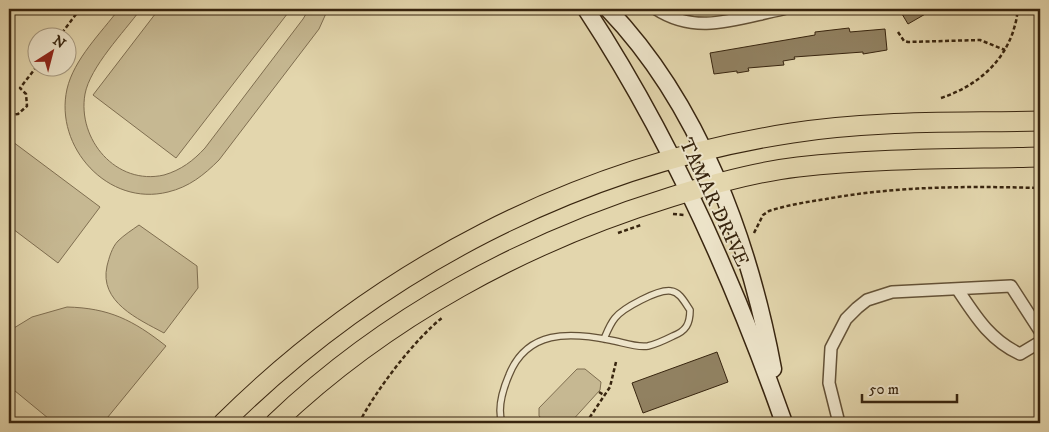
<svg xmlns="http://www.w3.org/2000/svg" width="1049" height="432" viewBox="0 0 1049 432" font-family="'IM FELL DW Pica',serif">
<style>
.green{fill:#c6b892;stroke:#7f6e50}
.building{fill:#918161;stroke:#38250f}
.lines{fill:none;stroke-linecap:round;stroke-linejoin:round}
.lane-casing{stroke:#635136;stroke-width:8}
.street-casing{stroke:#635136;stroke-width:14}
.secondary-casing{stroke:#38250f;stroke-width:19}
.primary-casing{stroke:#38250f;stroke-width:21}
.path{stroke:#38250f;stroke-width:2.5;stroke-dasharray:4 2.5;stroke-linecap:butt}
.lane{stroke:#ede4ca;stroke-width:5.5}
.street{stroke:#ede4ca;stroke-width:11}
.secondary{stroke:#ede4ca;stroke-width:16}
.primary{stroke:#e3d6ad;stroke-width:19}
.labels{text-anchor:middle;stroke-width:4;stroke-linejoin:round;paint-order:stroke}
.street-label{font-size:20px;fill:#38250f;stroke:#ede4ca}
</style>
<rect width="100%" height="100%" fill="#e3d6ad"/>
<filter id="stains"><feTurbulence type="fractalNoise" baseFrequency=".004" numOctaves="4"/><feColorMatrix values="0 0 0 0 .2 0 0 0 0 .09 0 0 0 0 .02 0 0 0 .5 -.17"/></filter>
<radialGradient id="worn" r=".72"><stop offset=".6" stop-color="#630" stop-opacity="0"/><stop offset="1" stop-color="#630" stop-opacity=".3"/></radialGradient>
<g class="green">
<path d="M119,9H141C124,32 90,67 85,94C77,139 116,186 164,175C181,170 193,161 205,148L303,19L309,9H328L319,29L219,160C204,175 189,187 168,192C108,207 54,147 67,89C74,59 101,33 119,9Z"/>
<path d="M159,9H291L176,158L93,95Z"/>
<path d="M9,139L100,207L58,263L9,226Z"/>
<path d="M139,225L197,266L198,288L164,333C138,319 99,302 107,266C109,258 112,247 118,241C124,235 132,230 139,225Z"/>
<path d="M67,307C109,308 133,320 166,346L103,423H54L9,386V331L32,317Z"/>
<path d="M577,369H585L601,382L600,390L570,423H547L539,416V408Z"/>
</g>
<g class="building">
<path d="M899,9H934L908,24Z"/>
<path d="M849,28L850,32L885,29L887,50L863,54V52L794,57L795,59L783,61L784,65L748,68L749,71L737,73V71L714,74L710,53L815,35V32Z"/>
<path d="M717,352L728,382L643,413L632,383Z"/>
</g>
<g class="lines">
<defs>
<path id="lane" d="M502,423C497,408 503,389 509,375C527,330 569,332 610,340C622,342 636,348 648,346C657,344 665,340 673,336C686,331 690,324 690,310C685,303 680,292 671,291C658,289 623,308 615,318C610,324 607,332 604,339"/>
<g id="street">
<path d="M656,9C697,36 738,18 783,9"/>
<path d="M958,290C976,317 990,340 1020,354L1040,342"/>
<path d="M839,423L829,383L831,348L846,319L857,308L867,300L892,292L1011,286L1040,331"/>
</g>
<g id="secondary">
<path d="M586,9C670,137 733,278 784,423"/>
<path d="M608,9C700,105 749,241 773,369"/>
</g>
<g id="primary">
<path d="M223,423C378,269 577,166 792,133C873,120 959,123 1040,121"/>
<path d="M275,423C386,317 525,242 671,197C712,184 755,172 798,167C878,158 960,159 1040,157"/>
</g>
</defs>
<use href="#lane" class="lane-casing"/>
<use href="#street" class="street-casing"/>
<use href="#secondary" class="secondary-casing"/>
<use href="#primary" class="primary-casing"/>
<g class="path">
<path d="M898,32L904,41L908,42L980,40L1005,50"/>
<path d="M58,38L80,9"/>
<path d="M941,98C974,87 1001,66 1013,32C1015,25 1018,16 1017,9"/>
<path d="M9,115L18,114L27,106L26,94L20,88L38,65"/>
<path d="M673,214L684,215"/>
<path d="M618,233L641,225"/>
<path d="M754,233L763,215L769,211C787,205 807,202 826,199C897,186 968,186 1040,188"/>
<path d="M599,392L604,395"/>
<path d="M359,423C376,390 414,340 443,317"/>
<path d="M586,423L610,387L616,362"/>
</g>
<use href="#lane" class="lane"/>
<use href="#street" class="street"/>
<use href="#secondary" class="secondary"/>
<use href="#primary" class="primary"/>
</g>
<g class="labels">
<g class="street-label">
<text transform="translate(715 202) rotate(65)" y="7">TAMAR DRIVE</text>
</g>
</g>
<rect width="1049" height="432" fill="none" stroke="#e3d6ad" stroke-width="30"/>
<rect x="10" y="10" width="1029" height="412" fill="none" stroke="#38250f" stroke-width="2.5"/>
<rect x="15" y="15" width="1019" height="402" fill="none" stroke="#38250f"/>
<g transform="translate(52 52) rotate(36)"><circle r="24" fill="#ede4ca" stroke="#a5987f"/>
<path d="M0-4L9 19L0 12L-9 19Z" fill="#8f2418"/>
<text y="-8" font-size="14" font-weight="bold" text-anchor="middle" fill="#38250f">N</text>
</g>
<path d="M862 394v8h95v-8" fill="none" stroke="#38250f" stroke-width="2.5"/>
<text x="869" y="394" font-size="15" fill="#38250f" stroke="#ede4ca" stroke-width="4" paint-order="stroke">50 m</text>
<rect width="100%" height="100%" filter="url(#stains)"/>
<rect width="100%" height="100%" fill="url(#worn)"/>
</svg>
